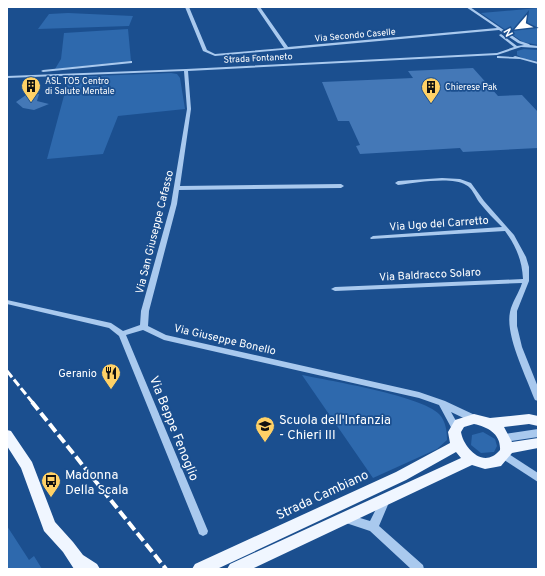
<svg xmlns="http://www.w3.org/2000/svg" width="545" height="576" viewBox="0 0 545 576" font-family="Overpass,sans-serif">
<style>
.green{fill:#2e69ad}
.building{fill:#4478b7}
.lines{fill:none;stroke-linecap:round;stroke-linejoin:round}
.minor{fill:#a9c9ee;fill-rule:evenodd}
.major{fill:#f0f6ff;fill-rule:evenodd}
.rail-far1{stroke:#fff;stroke-width:3;stroke-dasharray:8 3;stroke-linecap:butt}
.rail{stroke:#fff;stroke-width:4;stroke-dasharray:10 4;stroke-linecap:butt}
.labels{text-anchor:middle;stroke-width:3.5;stroke-linejoin:round;paint-order:stroke}
.far-street-label{font-size:9px;fill:#fff;stroke:#1b4f8f}
.far-poi-label{font-size:9px;fill:#fff;stroke:#1b4f8f;text-anchor:start}
.street-label{font-size:11px;fill:#fff;stroke:#1b4f8f}
.poi-label{font-size:11px;fill:#fff;stroke:#1b4f8f;text-anchor:end}
.near-poi-label{font-size:13px;fill:#fff;stroke:#1b4f8f;text-anchor:start}
.near-street-label{font-size:13px;fill:#fff;stroke:#1b4f8f}
</style>
<rect width="100%" height="100%" fill="#1b4f8f"/>
<g class="green">
<path d="M538,8V45L523,42L481,13Z"/>
<path d="M68,13L133,16L129,26L38,29L49,14Z"/>
<path d="M128,29L131,61L55,69L61,59L64,33Z"/>
<path d="M524,49L538,50V61L524,59L517,55V51Z"/>
<path d="M171,73L177,74L180,78L185,109L118,116L103,154L47,159L69,77Z"/>
<path d="M302,375C331,381 422,396 439,414C446,421 447,432 447,440L437,449L373,478Z"/>
<path d="M483,432L495,439L497,446L494,452L481,453L471,445L472,435Z"/>
<path d="M7,526L29,560L34,556L42,569H7Z"/>
</g>
<g class="building">
<path d="M473,68L498,96L522,95L538,112V148L463,152L460,148L360,154L356,146L360,145L349,121H338L322,82L413,78L408,71Z"/>
<path d="M39,94L37,101L49,104L34,110L23,108L16,102L26,95Z"/>
</g>
<g class="lines">
<g class="minor">
<path d="M185,7H189L207,50L215,54L284,48L256,7H260L288,47L497,28L466,7H470L520,41L529,44L530,45L538,46V48L521,47L497,55L188,71L191,109L180,186L341,184L344,186L341,188L179,190L177,204L149,311L148,326L166,335L419,392L445,401L477,416L478,419L477,422L474,423L451,412L460,428L459,431L456,432L453,431L439,405L419,398L164,340L143,330L126,335L208,531L207,534L203,536L199,534L198,531L119,336L109,328L7,304V300L111,323L123,331L140,325L141,311L171,204L187,109L184,71L7,78V76L186,69L497,53L514,47L500,36L499,35L501,34L517,46L524,45L518,43L499,30L215,56L203,51Z"/>
<path d="M498,56L513,57L515,56L538,62V64L520,59L497,58V56Z"/>
<path d="M131,61H132V63L43,72L41,71L43,70Z"/>
<path d="M442,178L460,179L471,183L484,201L514,235L526,257L529,267V281L517,311V326L522,347L538,387V401L535,400L534,398C526,376 505,335 510,312C512,302 519,293 522,283L335,291L331,289L335,287L523,279C522,260 516,246 505,231L371,239L370,238L373,236L502,227C494,219 486,211 479,202C475,196 472,188 466,185C451,176 415,183 398,185L395,183L398,181Z"/>
<path d="M538,429V437L505,442L502,441L501,438L502,435L505,434Z"/>
<path d="M504,451L538,473V482L501,458L499,455L501,452Z"/>
<path d="M385,496L388,497L390,500L379,526L423,565L424,569H411L370,531L343,522L342,519L343,516L347,514L370,521L382,497Z"/>
</g>
<g class="major">
<path d="M474,414L490,418L529,414L538,416V426L529,424L504,427L512,442L538,438V448L512,453L501,466L496,467L485,469L472,465L252,569H227L230,564L461,458L456,452L406,480L217,569H192L195,564L396,472L450,443L448,432L455,420ZM474,424C488,427 501,434 500,450C498,452 495,455 493,456C478,464 463,445 461,432L464,427Z"/>
<path d="M7,430L11,431L32,462L55,522L73,542L83,555L97,564L100,569H74L63,552L44,531L21,468L7,446Z"/>
</g>
<path class="rail-far1" d="M7,371L33,403"/>
<path class="rail" d="M32,402L166,569"/>
</g>
<defs>
<symbol id="building-pin" viewBox="-11 -11 22 30"><path d="M0 17L-7.5 6A9.5 9.5 0 1 1 7.5 6Z" fill="#ffd166" stroke="#1b4f8f"/><path d="M-4-6H4V6H1V3H-1V6H-4ZM-2.5-4.3h1.7v1.8h-1.7ZM.8-4.3h1.7v1.8H.8ZM-2.5-1h1.7V.8h-1.7ZM.8-1h1.7V.8H.8Z" fill="#111"/></symbol>
<symbol id="restaurant-pin" viewBox="-11 -11 22 30"><path d="M0 17L-7.5 6A9.5 9.5 0 1 1 7.5 6Z" fill="#ffd166" stroke="#1b4f8f"/><path d="M-5-6h1v4h1v-4h1v4h1v-4h1v5L-1.5 .5V6h-2V.5L-5-1ZM5-6V6H3V1.5H1.5Q1.5-4 5-6Z" fill="#111"/></symbol>
<symbol id="school-pin" viewBox="-11 -11 22 30"><path d="M0 17L-7.5 6A9.5 9.5 0 1 1 7.5 6Z" fill="#ffd166" stroke="#1b4f8f"/><path d="M0-5L7-2L0 1L-7-2ZM-4 1L0 2.5L4 1V4Q0 6-4 4Z" fill="#111"/></symbol>
<symbol id="bus-pin" viewBox="-11 -11 22 30"><path d="M0 17L-7.5 6A9.5 9.5 0 1 1 7.5 6Z" fill="#ffd166" stroke="#1b4f8f"/><path d="M-5-6H5V4H4V6H2V4H-2V6H-4V4H-5ZM-3.5-4V0h7V-4ZM-3.5 1.2v1.5H-2V1.2ZM2 1.2v1.5H3.5V1.2Z" fill="#111"/></symbol>
</defs>
<g fill-rule="evenodd">
<use href="#building-pin" x="20" y="75" width="22" height="30"/>
<use href="#building-pin" x="420" y="76" width="22" height="30"/>
<use href="#restaurant-pin" x="100" y="362" width="22" height="30"/>
<use href="#school-pin" x="254" y="415" width="22" height="30"/>
<use href="#bus-pin" x="40" y="470" width="22" height="30"/>
</g>
<g class="labels">
<g class="far-street-label">
<text transform="translate(355 35) rotate(-5)" y="3">Via Secondo Caselle</text>
<text transform="translate(258 58) rotate(-3)" y="3">Strada Fontaneto</text>
</g>
<g class="far-poi-label">
<text x="45" y="84">ASL TO5 Centro<tspan x="45" dy="10">di Salute Mentale</tspan></text>
<text x="445" y="90">Chierese Pak</text>
</g>
<g class="street-label">
<text transform="translate(439 223) rotate(-4)" y="4">Via Ugo del Carretto</text>
<text transform="translate(154 232) rotate(-76)" y="4">Via San Giuseppe Cafasso</text>
<text transform="translate(430 274) rotate(-3)" y="4">Via Baldracco Solaro</text>
<text transform="translate(225 339) rotate(13)" y="4">Via Giuseppe Bonello</text>
</g>
<g class="poi-label">
<text x="97" y="377">Geranio</text>
</g>
<g class="near-poi-label">
<text x="279" y="424">Scuola dell'Infanzia<tspan x="279" dy="15">- Chieri III</tspan></text>
<text x="65" y="479">Madonna<tspan x="65" dy="15">Della Scala</tspan></text>
</g>
<g class="near-street-label">
<text transform="translate(175 428) rotate(68)" y="5">Via Beppe Fenoglio</text>
<text transform="translate(322 494) rotate(-25)" y="5">Strada Cambiano</text>
</g>
</g>
<rect width="545" height="576" fill="none" stroke="#ffffff" stroke-width="16"/>
<g transform="translate(517 28) rotate(242)" stroke="#1b4f8f" stroke-width="3" paint-order="stroke">
<path d="M0-3L7 15L0 10L-7 15Z" fill="#ffffff"/>
<text y="-6" font-size="11" font-weight="bold" text-anchor="middle" fill="#ffffff">N</text>
</g>
</svg>
